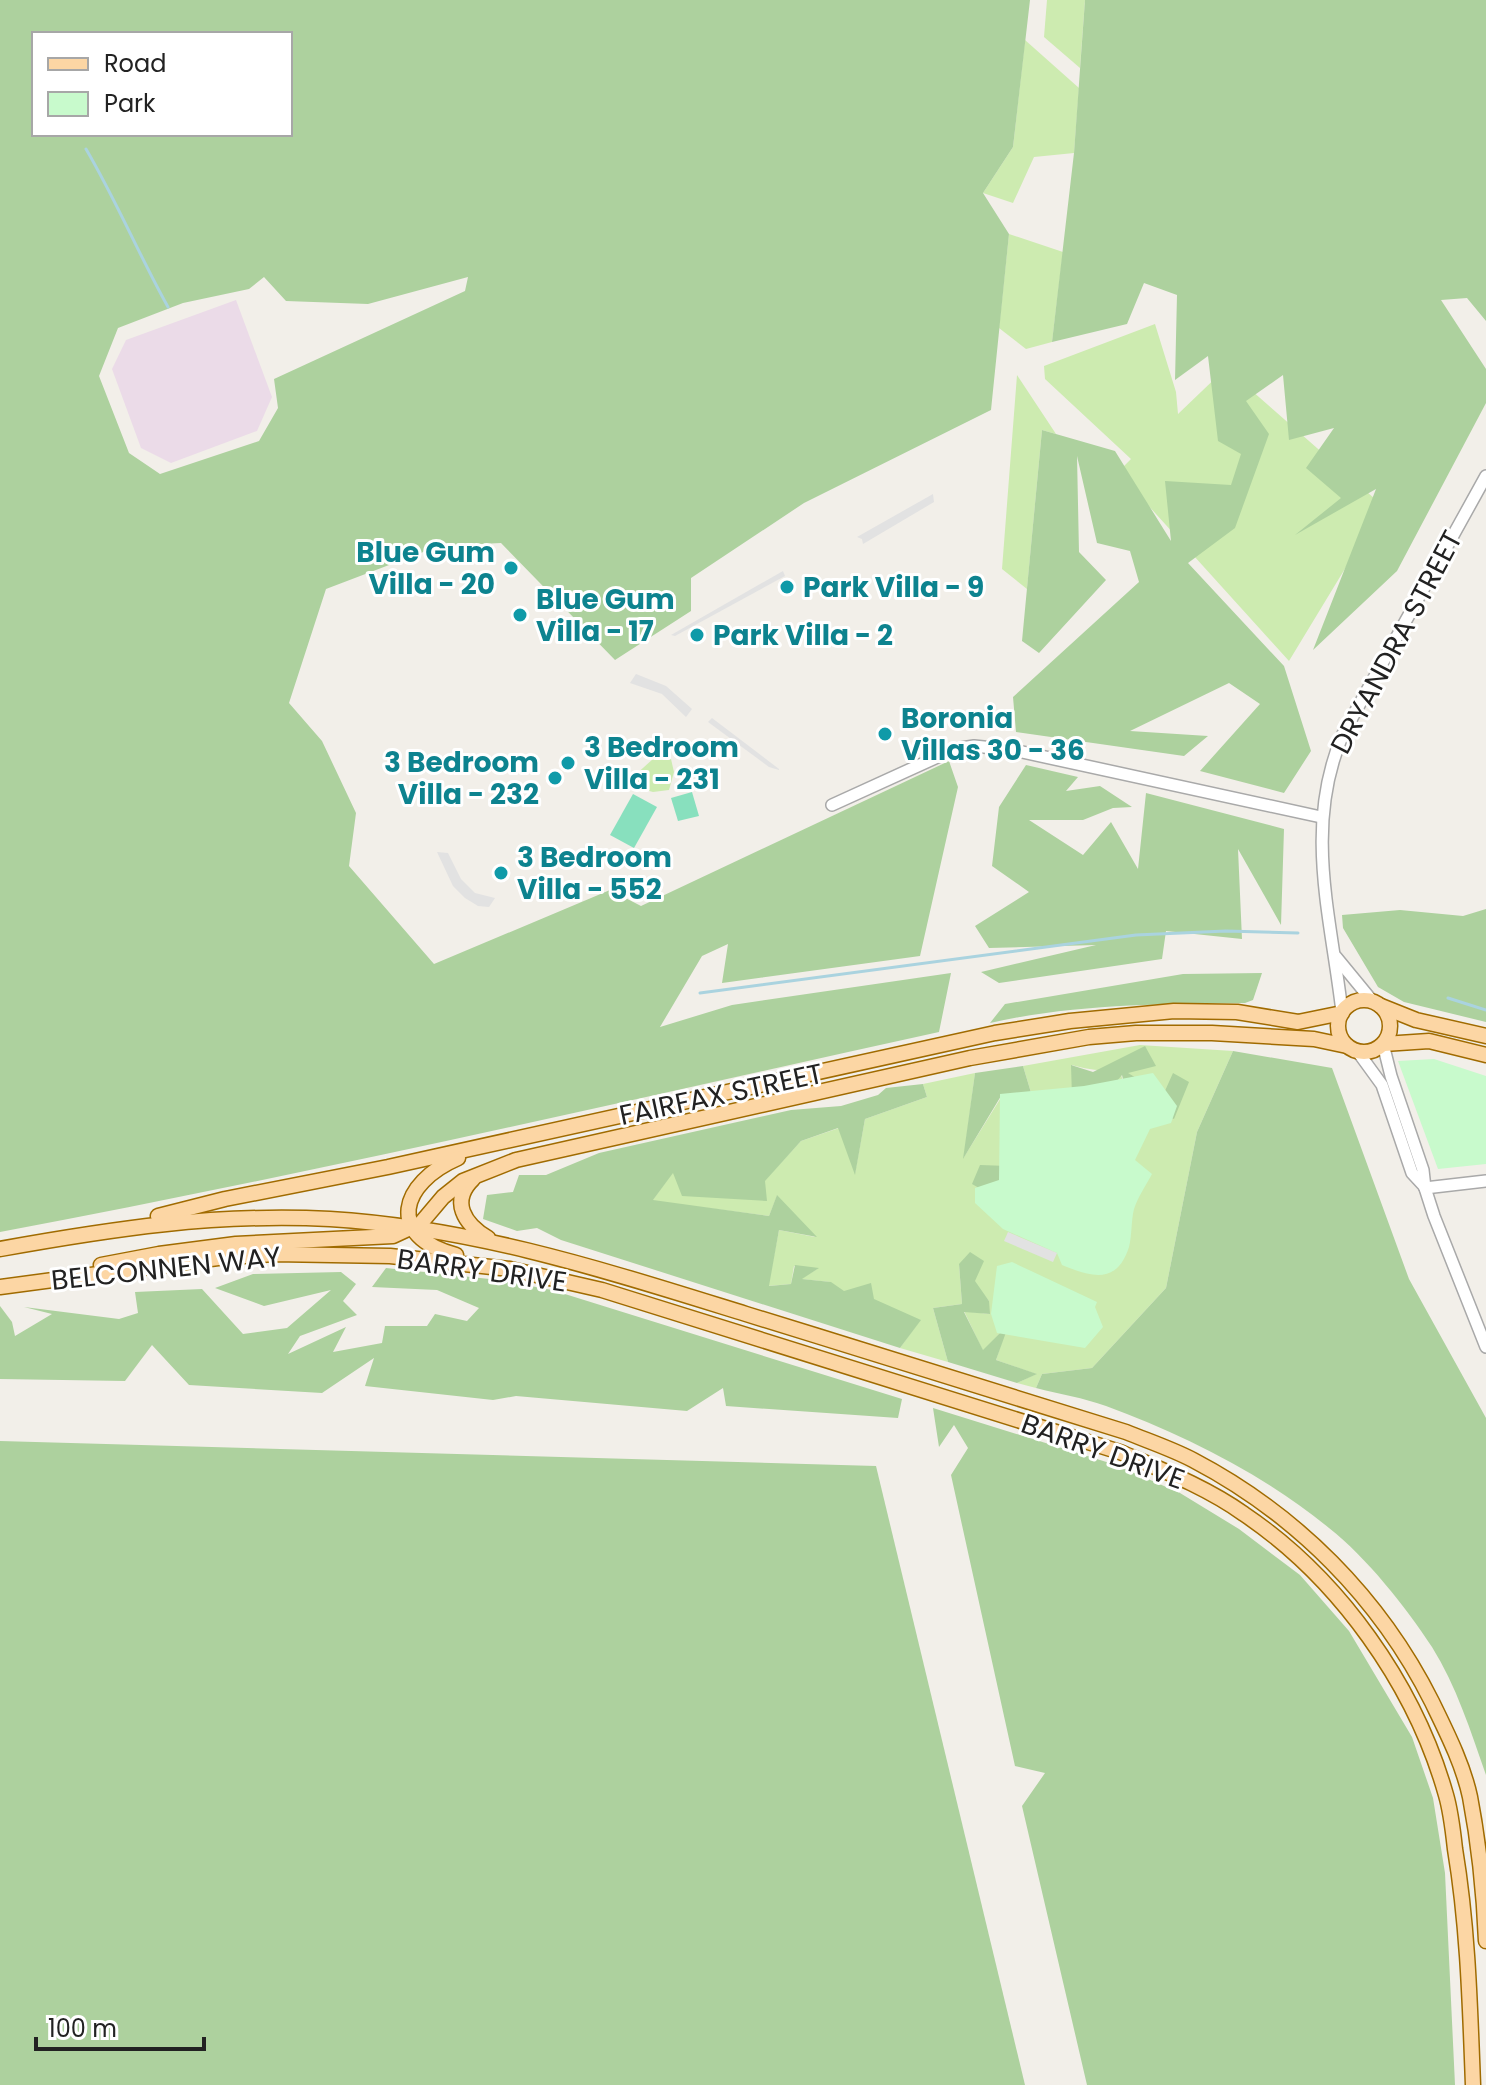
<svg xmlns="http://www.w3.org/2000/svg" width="1486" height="2085" viewBox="0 0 1486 2085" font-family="Poppins,sans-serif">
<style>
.industrial{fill:#ebdbe8}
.grass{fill:#cdebb0;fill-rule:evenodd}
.forest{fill:#add19e;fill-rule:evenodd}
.park{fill:#c8facc}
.pitch{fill:#88e0be}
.parking{fill:#e2e2e2}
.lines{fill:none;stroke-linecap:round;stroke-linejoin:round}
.stream{stroke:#aad3df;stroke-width:3}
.minor-casing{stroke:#a9a9a9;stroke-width:14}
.major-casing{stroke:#a06b00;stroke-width:17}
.minor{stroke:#fff;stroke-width:11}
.major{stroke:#fcd6a4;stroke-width:14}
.culture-dot{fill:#0f9aa8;stroke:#fff;stroke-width:3}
.labels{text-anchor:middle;stroke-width:6;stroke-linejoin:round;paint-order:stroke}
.culture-label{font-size:28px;font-weight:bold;fill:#0d838f;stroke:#fff;text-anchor:start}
.street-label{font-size:28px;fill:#222;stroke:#fff}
</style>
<rect width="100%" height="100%" fill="#f2efe9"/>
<path class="industrial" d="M236,300L272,397L257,431L171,463L141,448L112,369L126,340Z"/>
<g class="grass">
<path d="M1047,0H1085L1080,68L1044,37Z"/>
<path d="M1025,40L1079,88L1074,153L1034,157L1013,203L983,193L1013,147Z"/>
<path d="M1009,234L1063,252L1052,342L1026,349L999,328Z"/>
<path d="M1155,324L1176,392L1178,414L1226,368L1383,506L1289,661L1118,472L1131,459L1045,379L1044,366Z"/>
<path d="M1017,375L1056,434L1042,430L1027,589L1002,569Z"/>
<path d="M667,758L671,759L674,772L669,790L653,792L625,784L653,759Z"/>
<path d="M1140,1045L1233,1051L1197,1132L1166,1288L1092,1368L1042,1374L1036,1388L1017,1383L1036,1374L996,1360L1007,1326L983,1351L964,1311L989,1314V1301L959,1264L962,1304L933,1308L948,1362L900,1348L920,1320L844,1292L830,1282L801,1279L817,1269L794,1266L791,1284L768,1286L779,1230L815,1237L777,1196L769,1216L652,1201L673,1172L766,1200L764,1181L801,1141L839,1128L855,1173L865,1119L927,1097L923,1084L975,1073L964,1157L1002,1096L1010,1206L1032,1096L1023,1066ZM1072,1065C1106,1076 1143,1064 1159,1104L1128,1101L1121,1074L1072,1097Z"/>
</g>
<g class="forest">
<path d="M0,0H1030L1013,147L983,193L1009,234L991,410L804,503L691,578V611L615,660L501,543L439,546L326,589L289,703L322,741L356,813L349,866L434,964L610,890L641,906L949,761L958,787L920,956L722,983L728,944L702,956L660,1027L732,1005L951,973L939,1032C626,1101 315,1173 0,1232ZM34,34H290V134H34ZM264,277L286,301L368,304L468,277L465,291L274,379L278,408L259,441L160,474L129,453L99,376L118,328L183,303L249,289Z"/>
<path d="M1085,0H1486V321L1467,298L1441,300L1486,369V403L1397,571L1313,650L1376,489L1295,535L1341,498L1306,468L1334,428L1289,440L1283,375L1246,401L1269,434L1235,528L1188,563L1284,666L1311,751L1284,793L1200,771L1260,704L1229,683L1130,731L1208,736L1184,756L1016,732L1013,697L1139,582L1130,551L1097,543L1077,456L1079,552L1106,580L1039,653L1022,641L1042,430L1115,451L1171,541L1165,481L1231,485L1241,454L1218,441L1208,356L1175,380L1177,295L1144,283L1127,324L1052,342L1074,153Z"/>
<path d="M1026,765L1078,777L1066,791L1100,786L1132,807L1113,808L1083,820H1029L1083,855L1111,822L1138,869L1146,793L1284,829L1281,925L1238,849L1242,939L1166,931L1162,959L999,983L981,972L1096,945L989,948L975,926L1029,892L992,866L999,807Z"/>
<path d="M1486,909V1022L1404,1002L1378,987L1343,928L1342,915L1400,910L1463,916Z"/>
<path d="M1262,973L1253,1000L1245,1003C1159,1004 1074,1004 990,1023L1005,1004L1183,974Z"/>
<path d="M1145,1046L1156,1066L1128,1073L1153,1088L1160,1102L1173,1073L1189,1082L1174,1119L1128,1101L1122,1075L1093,1109L1072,1097L1071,1065L1093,1072Z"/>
<path d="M1233,1051L1332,1068L1409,1279L1486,1418V1775C1471,1732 1456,1685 1432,1647C1405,1606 1367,1558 1329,1528C1266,1476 1183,1434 1106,1406C1084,1398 1059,1394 1036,1388L1042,1374L1092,1368L1166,1288L1197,1132Z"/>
<path d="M1023,1066L1032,1096L1011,1206L972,1184L980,1165L1008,1166L1001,1096L963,1159L975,1073Z"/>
<path d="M923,1084L927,1097L865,1119L855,1175L838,1128L801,1141L765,1181L767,1201L682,1196L673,1173L653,1200L769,1216L777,1195L817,1237L779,1230L769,1286L791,1284L795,1265L819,1268L802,1279L831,1282L844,1291L871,1283L874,1299L921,1320L900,1348L561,1240L537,1228L517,1231L483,1219L487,1195L513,1192L519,1175H546L599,1153L791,1110L841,1106L878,1095L886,1088Z"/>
<path d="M970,1252L984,1261L975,1281L989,1301L990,1314L964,1312L983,1350L1009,1324L996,1360L1037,1374L1017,1383L948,1362L933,1308L962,1304L959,1264Z"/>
<path d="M386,1268L499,1280L552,1290L902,1399L898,1418L726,1406L723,1388L687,1411L516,1396L493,1400L365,1386L374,1358L322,1393L189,1385L152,1345L125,1381L0,1379V1306L12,1322L15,1336L52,1314L24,1307L119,1319L138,1313L135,1292L202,1289L243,1334L287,1328L331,1290L264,1306L215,1288L253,1274L341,1272L356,1284L343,1301L357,1315L300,1336L288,1354L346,1327L333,1352L382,1343L385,1326H427L435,1314L467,1321L479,1308L437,1290L372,1287Z"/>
<path d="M933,1408L1116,1465L1180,1493L1239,1529L1300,1575L1349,1631L1412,1737L1433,1798L1445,1873L1455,2085H1087L1022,1806L1045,1773L1015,1766L951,1475L968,1448L954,1425L939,1447Z"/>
<path d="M0,1441L876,1466L1025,2085H0Z"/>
</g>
<g class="park">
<path d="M1434,1059L1486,1076V1164L1438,1169L1398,1061Z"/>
<path d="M1153,1073L1177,1106L1171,1123L1150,1129L1135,1160L1152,1174C1146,1185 1138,1197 1134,1209C1131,1221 1132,1235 1129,1247C1117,1285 1091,1277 1062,1265L1057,1253L1003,1229L975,1203V1188L999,1180L1000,1094L1084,1086Z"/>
<path d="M1012,1262L1097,1302L1095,1307L1103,1327L1085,1348L997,1333L991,1314L997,1266Z"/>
</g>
<g class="pitch">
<path d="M692,792L699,816L678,821L671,798Z"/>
<path d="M633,794L657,807L634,848L610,835Z"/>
</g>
<g class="parking">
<path d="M933,494L934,502L863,544L862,539L857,537Z"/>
<path d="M783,571L785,576L675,636L671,635Z"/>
<path d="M636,674L666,686L692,709L686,717L662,694L630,683Z"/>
<path d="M712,718L779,769V770L769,767L708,722Z"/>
<path d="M437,852L448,853L461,879L475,893L495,898L489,907L478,906L465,898L453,886Z"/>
<path d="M1008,1232L1057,1253L1053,1262L1004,1241Z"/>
</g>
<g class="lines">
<g class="stream">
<path d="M86,149C116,200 139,255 168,307"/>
<path d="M700,993L1136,935L1226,931L1298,933"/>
<path d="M1448,998L1486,1010"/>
</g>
<defs>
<g id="minor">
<path d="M832,805L955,749L974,746L1013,750L1321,817"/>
<path d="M1336,957L1373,1002"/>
<path d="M1342,1012C1331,916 1303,827 1343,734L1486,476"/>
<path d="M1383,1044L1391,1076L1423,1170L1425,1188L1434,1216L1486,1347"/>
<path d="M1358,1052L1382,1085L1412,1173L1425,1187"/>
<path d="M1425,1188L1486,1181"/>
</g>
<g id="major">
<circle cx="1364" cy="1026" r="26"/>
<path d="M1381,1006L1416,1020L1486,1036"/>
<path d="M1384,1044L1429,1041L1486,1055"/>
<path d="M473,1179C450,1201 464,1224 488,1238"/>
<path d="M158,1216L225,1199L388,1167L995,1033L1070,1021L1174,1011L1237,1012L1298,1022L1342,1013"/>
<path d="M0,1249C111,1229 216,1213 330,1219C476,1228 607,1271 746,1314C873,1353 1000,1393 1126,1432C1148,1441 1172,1449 1193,1460C1296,1514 1380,1598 1432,1702C1446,1731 1463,1764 1470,1797C1479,1844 1484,1893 1486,1941"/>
<path d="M456,1255C385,1236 400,1183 458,1158"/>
<path d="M101,1265L159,1254L236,1244L393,1236L421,1223L443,1197L463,1181L516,1160L970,1058L1089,1037L1136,1033H1212L1314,1039L1347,1046"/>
<path d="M0,1287L218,1258L274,1254L390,1256L510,1269L602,1290L1120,1452C1162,1470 1206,1487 1244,1514C1339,1578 1415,1685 1446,1795C1451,1812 1453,1831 1455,1849C1468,1927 1470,2006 1473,2085"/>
</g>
</defs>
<use href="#minor" class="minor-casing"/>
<use href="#major" class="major-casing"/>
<use href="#minor" class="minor"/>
<use href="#major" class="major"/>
</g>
<g class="culture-dot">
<circle cx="511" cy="568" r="8"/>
<circle cx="787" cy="587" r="8"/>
<circle cx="520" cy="615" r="8"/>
<circle cx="697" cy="635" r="8"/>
<circle cx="885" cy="734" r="8"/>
<circle cx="568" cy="763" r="8"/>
<circle cx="555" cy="778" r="8"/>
<circle cx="501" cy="873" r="8"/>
</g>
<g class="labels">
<g class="culture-label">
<text x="495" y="562" text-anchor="end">Blue Gum<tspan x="495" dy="32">Villa - 20</tspan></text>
<text x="803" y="597">Park Villa - 9</text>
<text x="536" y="609">Blue Gum<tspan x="536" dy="32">Villa - 17</tspan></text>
<text x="713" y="645">Park Villa - 2</text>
<text x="901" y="728">Boronia<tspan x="901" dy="32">Villas 30 - 36</tspan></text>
<text x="584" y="757">3 Bedroom<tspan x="584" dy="32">Villa - 231</tspan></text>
<text x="539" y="772" text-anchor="end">3 Bedroom<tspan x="539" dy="32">Villa - 232</tspan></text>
<text x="517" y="867">3 Bedroom<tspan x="517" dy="32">Villa - 552</tspan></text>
</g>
<g class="street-label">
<text transform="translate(1396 642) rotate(-62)" y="10">DRYANDRA STREET</text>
<text transform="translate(721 1094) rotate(-12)" y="10">FAIRFAX STREET</text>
<text transform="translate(166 1268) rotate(-6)" y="10">BELCONNEN WAY</text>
<text transform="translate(482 1270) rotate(8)" y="10">BARRY DRIVE</text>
<text transform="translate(1103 1451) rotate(20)" y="10">BARRY DRIVE</text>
</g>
</g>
<rect x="32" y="32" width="260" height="104" fill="#ffffff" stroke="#a7a7a7" stroke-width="2"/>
<rect x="48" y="58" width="40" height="12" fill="#fcd6a4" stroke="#a7a7a7" stroke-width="2"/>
<text x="104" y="72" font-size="24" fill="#222222">Road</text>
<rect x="48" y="92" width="40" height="24" fill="#c8facc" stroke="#a7a7a7" stroke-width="2"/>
<text x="104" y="112" font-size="24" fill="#222222">Park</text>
<path d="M36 2037v12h168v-12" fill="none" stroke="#222222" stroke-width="4"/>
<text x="48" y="2037" font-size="24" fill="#222222" stroke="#ffffff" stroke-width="6" paint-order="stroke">100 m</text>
</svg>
